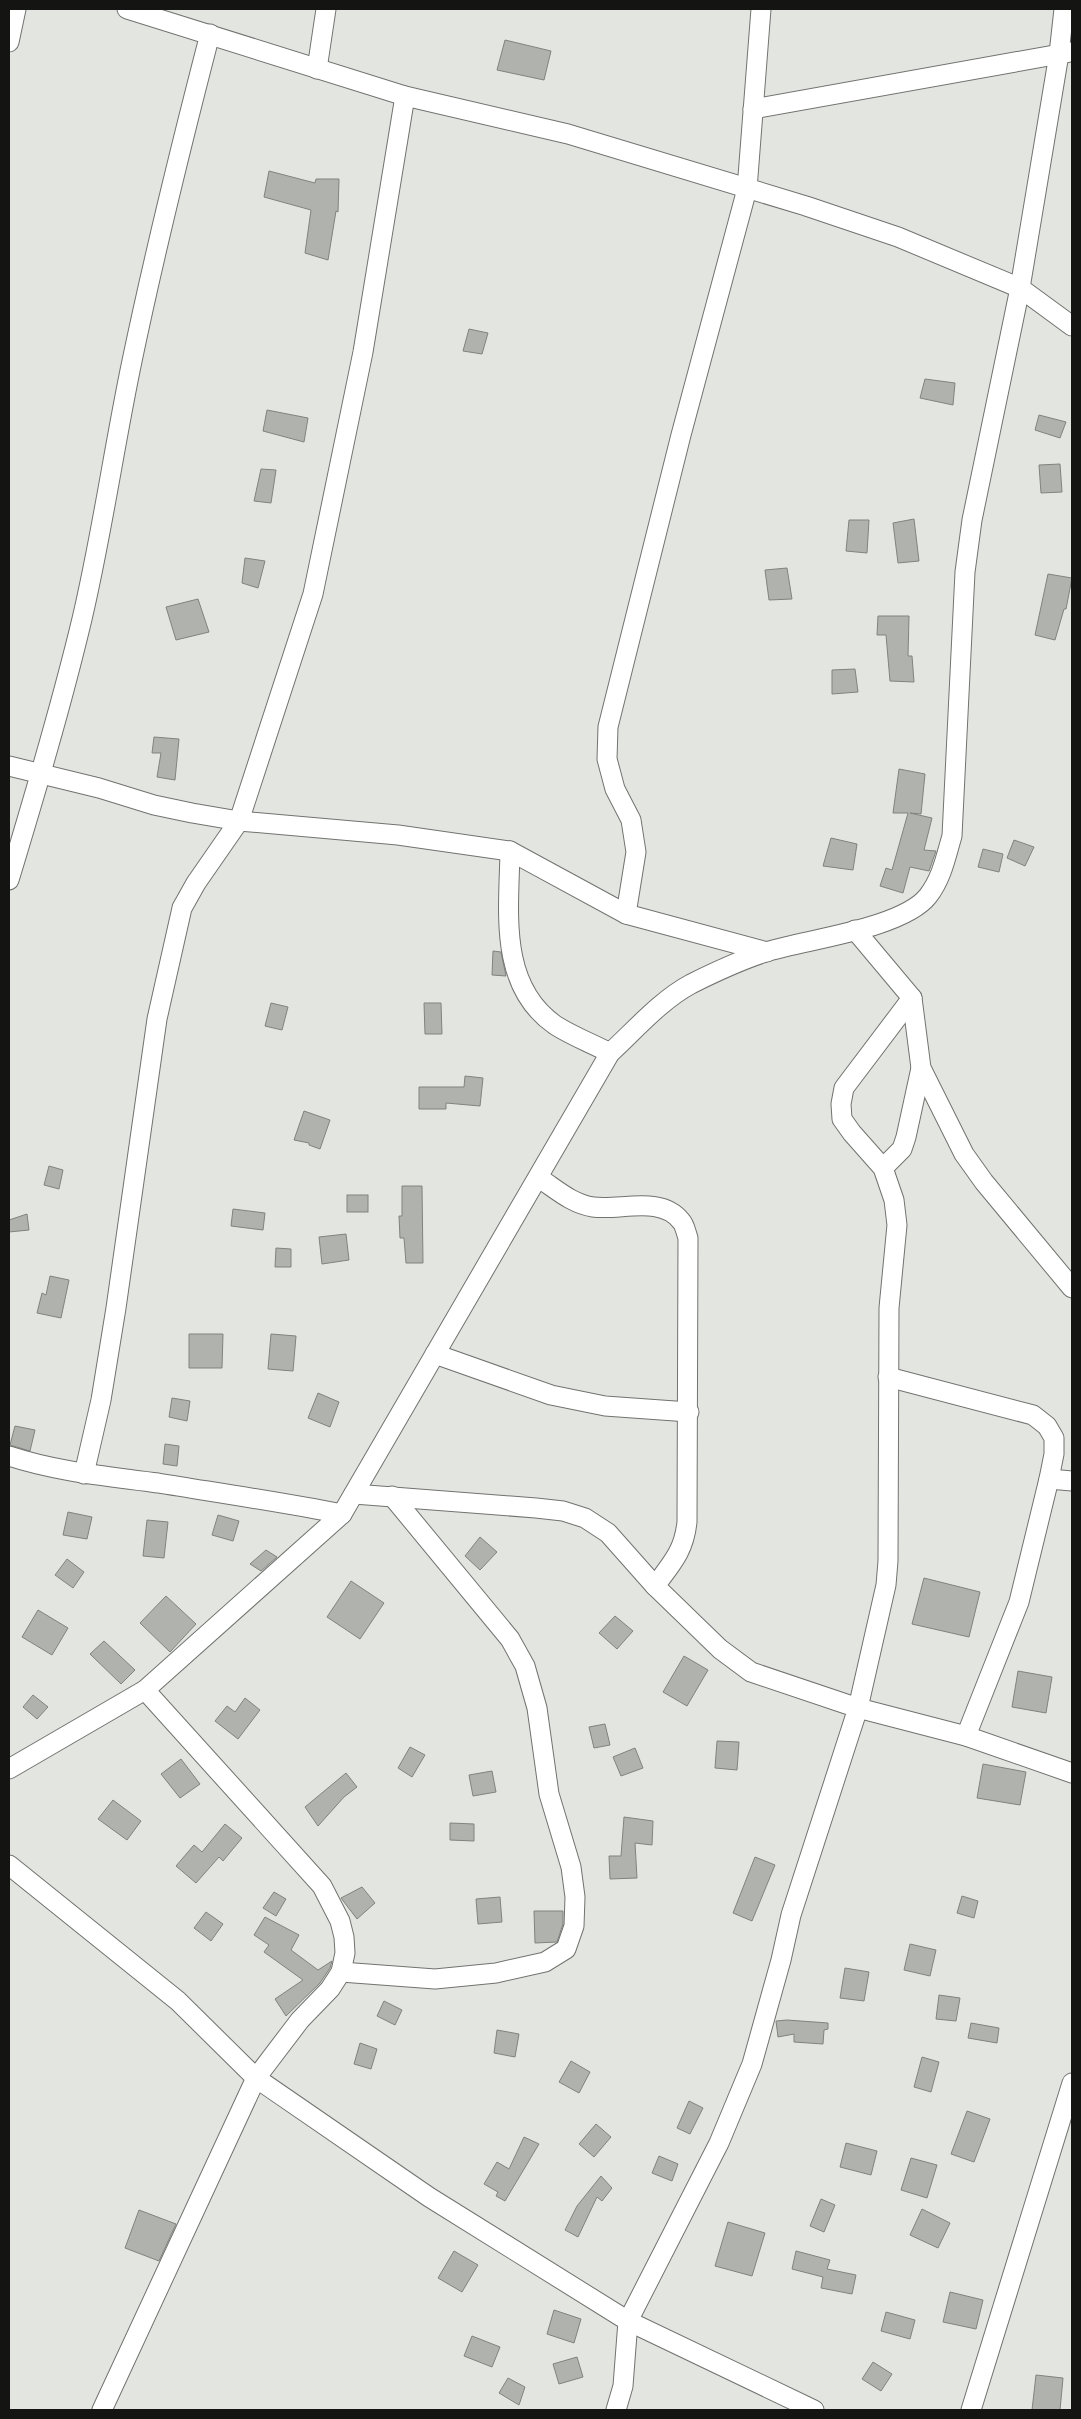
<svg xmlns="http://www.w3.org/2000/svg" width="1081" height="2419" viewBox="0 0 1081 2419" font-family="Inter,sans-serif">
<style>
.building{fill:#b0b2ad;stroke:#81837e}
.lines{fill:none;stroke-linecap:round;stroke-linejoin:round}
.minor-casing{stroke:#71736f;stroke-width:21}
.minor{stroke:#fff;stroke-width:19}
</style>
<rect width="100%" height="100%" fill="#e3e5e0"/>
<g class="building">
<path d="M505,40L551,51L544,80L497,70Z"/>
<path d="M269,171L315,183L316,179H339L338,212L336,211L328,260L305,253L311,210L264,197Z"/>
<path d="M469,329L488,333L482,354L463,351Z"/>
<path d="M925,379L955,383L953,405L920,398Z"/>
<path d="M267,410L308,418L304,442L263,431Z"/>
<path d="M1039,415L1066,422L1060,438L1035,430Z"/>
<path d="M1060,464L1062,492L1041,493L1039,465Z"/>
<path d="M261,469L276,470L271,503L254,501Z"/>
<path d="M914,519L919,561L898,563L893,523Z"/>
<path d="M849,520H869L867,553L846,551Z"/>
<path d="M245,558L265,561L258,588L242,583Z"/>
<path d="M787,568L792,599L769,600L765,570Z"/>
<path d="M1048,574L1072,578L1066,609H1064L1055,640L1035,635Z"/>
<path d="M198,599L209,632L176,640L166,607Z"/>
<path d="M878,616H909L908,656H912L914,682L890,681L886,635H877Z"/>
<path d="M855,669L858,692L832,694V670Z"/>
<path d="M154,737L179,739L175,780L157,777L161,753H152Z"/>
<path d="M899,769L925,774L921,814L910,813L932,818L924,850L936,851L929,871L910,867L903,893L880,886L886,868L892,870L908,813H893Z"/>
<path d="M831,838L857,844L853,870L823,866Z"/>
<path d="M1014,840L1034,847L1025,866L1007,858Z"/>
<path d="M983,849L1003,854L999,872L978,867Z"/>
<path d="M493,951L501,952L506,976L492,975Z"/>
<path d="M271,1003L288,1007L282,1030L265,1026Z"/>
<path d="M424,1003H441L442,1034H425Z"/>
<path d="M465,1076L483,1078L480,1106L446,1103V1109H419V1087H464Z"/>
<path d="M304,1111L330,1120L320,1149L309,1145V1143L294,1140Z"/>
<path d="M49,1166L63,1170L59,1189L44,1185Z"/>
<path d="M402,1186H422L423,1263H406L404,1238H400L399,1216H402Z"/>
<rect x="347" y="1195" width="21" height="17"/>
<path d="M233,1209L265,1213L263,1230L231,1226Z"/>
<path d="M27,1214L29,1230L9,1232V1220Z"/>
<path d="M346,1234L349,1260L322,1264L319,1237Z"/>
<path d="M276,1248L291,1249V1267H275Z"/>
<path d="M50,1276L69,1280L61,1318L37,1313L42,1293L46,1295Z"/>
<path d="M189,1334H223L222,1368H189Z"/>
<path d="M271,1334L296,1336L293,1371L268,1369Z"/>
<path d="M318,1393L339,1402L330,1427L308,1418Z"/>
<path d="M172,1398L190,1401L187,1421L169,1417Z"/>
<path d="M15,1426L35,1430L30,1451L10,1445Z"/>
<path d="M165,1444L179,1446L177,1466L163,1464Z"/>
<path d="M68,1512L92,1517L87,1539L63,1535Z"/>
<path d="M218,1515L239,1521L233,1541L212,1535Z"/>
<path d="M147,1520L168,1522L164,1558L143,1556Z"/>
<path d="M480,1537L497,1552L480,1570L465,1556Z"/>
<path d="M266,1550L277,1557L261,1571L250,1564Z"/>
<path d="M67,1559L84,1572L73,1588L55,1575Z"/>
<path d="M924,1578L980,1592L969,1637L912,1624Z"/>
<path d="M351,1581L384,1603L360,1639L327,1617Z"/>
<path d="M166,1596L196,1624L170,1652L140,1623Z"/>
<path d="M38,1610L68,1628L52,1655L22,1637Z"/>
<path d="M615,1616L633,1631L617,1649L599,1633Z"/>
<path d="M104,1641L135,1670L121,1684L90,1654Z"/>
<path d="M684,1656L708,1670L687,1706L663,1692Z"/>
<path d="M1018,1671L1052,1677L1046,1713L1012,1707Z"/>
<path d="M33,1695L48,1707L37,1719L23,1707Z"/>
<path d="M245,1698L260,1710L238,1739L215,1721L227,1706L235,1712Z"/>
<path d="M605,1724L610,1745L594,1748L589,1727Z"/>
<path d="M717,1741L739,1742L737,1770L715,1768Z"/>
<path d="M410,1747L425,1755L412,1777L398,1768Z"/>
<path d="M635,1748L643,1768L621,1776L613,1757Z"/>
<path d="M181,1759L200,1784L180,1798L161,1774Z"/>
<path d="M983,1764L1026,1772L1020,1805L977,1798Z"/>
<path d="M492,1771L496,1792L473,1796L469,1775Z"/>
<path d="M346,1773L357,1787L344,1797L318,1826L305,1807Z"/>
<path d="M113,1800L141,1821L127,1840L98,1819Z"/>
<path d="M624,1817L653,1821L652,1845L635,1843L637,1878L610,1879L609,1856H621Z"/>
<path d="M450,1823L474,1824V1841L450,1840Z"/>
<path d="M225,1824L242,1838L223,1861L219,1857L196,1883L176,1866L194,1845L202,1852Z"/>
<path d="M755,1857L775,1865L752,1921L733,1913Z"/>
<path d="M362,1887L375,1903L357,1919L341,1898Z"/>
<path d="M274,1892L286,1899L276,1916L263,1908Z"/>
<path d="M962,1896L978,1901L974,1918L957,1913Z"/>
<path d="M500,1897L502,1922L478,1924L476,1899Z"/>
<path d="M534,1911H563V1924L557,1942L535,1943Z"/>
<path d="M206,1912L223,1924L211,1941L194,1928Z"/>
<path d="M265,1917L299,1935L291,1950L318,1970L332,1961L330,1968L320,1983L286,2016L275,1999L303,1980L264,1952L269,1945L254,1935Z"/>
<path d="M910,1944L936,1950L930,1976L904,1970Z"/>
<path d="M845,1968L869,1972L864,2001L840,1998Z"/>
<path d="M939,1995L960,1998L956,2021L936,2019Z"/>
<path d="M384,2001L402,2010L395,2025L377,2016Z"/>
<path d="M787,2020L828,2023V2029L824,2030L823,2044L794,2042V2034L778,2037L776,2021Z"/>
<path d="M971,2023L999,2028L997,2043L968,2038Z"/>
<path d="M497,2030L519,2034L515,2057L494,2053Z"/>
<path d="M360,2043L377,2049L371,2069L354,2064Z"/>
<path d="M922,2057L939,2062L931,2092L914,2087Z"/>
<path d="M571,2061L590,2072L579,2093L559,2082Z"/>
<path d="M689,2101L703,2108L690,2134L677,2128Z"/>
<path d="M967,2111L990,2119L974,2162L951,2154Z"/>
<path d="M596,2124L611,2137L594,2157L579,2144Z"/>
<path d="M524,2137L539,2144L505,2201L496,2196L498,2192L484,2184L497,2162L509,2169Z"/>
<path d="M846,2143L877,2151L871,2175L840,2167Z"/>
<path d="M659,2156L678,2164L672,2181L652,2173Z"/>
<path d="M911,2158L937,2165L927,2198L901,2190Z"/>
<path d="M601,2176L612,2188L602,2201L597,2197L578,2237L565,2230L577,2206Z"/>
<path d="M821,2199L835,2205L824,2232L810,2226Z"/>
<path d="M922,2209L950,2223L938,2248L910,2235Z"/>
<path d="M139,2210L176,2224L159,2261L125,2248Z"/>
<path d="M728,2222L765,2233L752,2276L715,2266Z"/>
<path d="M454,2251L478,2265L462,2292L438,2278Z"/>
<path d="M796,2251L830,2260L827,2269L856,2275L852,2294L821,2288L823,2277L792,2269Z"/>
<path d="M950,2292L983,2300L976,2329L943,2322Z"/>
<path d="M554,2310L581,2319L574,2343L547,2334Z"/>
<path d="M886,2312L915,2320L910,2339L881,2331Z"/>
<path d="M472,2336L500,2347L492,2367L464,2356Z"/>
<path d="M577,2357L583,2377L559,2384L553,2364Z"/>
<path d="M873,2362L892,2374L881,2391L862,2379Z"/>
<path d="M1036,2375L1063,2378L1060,2410H1032Z"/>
<path d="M508,2378L525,2387L519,2405L499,2393Z"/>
</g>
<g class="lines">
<defs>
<g id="minor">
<path d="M127,9L405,96L568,134L806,206L898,237L1020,288L1072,326"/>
<path d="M9,42L16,9"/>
<path d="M317,69L326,9"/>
<path d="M753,109L1071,52"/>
<path d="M9,766L99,788L154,805L192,813L239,821L398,835L510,851L626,914L767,952"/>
<path d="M510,851C509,911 498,985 555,1025C572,1036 593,1044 610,1053"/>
<path d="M9,880C35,794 61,707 82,619C102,534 114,447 132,361C155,251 182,142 210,34"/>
<path d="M626,914L636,852L631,820L615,789L607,759L608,727L681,435L747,189L761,9"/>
<path d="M855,930L912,998L921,1068L964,1154L984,1182L1072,1288"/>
<path d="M883,1168L902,1149L906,1137L921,1068"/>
<path d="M539,1178C556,1189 572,1204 593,1207C620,1211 661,1195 681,1221C685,1225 686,1233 688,1238L687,1522C684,1551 672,1563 655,1586"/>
<path d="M435,1354L551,1395L605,1406L689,1412"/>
<path d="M888,1377L1033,1415L1047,1426L1054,1438V1454L1049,1479L1019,1602L966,1736"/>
<path d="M9,1456C58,1472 107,1476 158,1483C219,1493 281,1502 342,1514"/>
<path d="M84,1474L101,1400L116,1308L157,1019L182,908L196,883L239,821L313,594L363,352L405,96"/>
<path d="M1049,1479L1072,1481"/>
<path d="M354,1494L536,1508L563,1511L585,1518L608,1533L655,1586L720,1649L751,1672L858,1708L966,1736L1072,1773"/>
<path d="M9,1769L145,1690L342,1514L610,1053C635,1030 661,1000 691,984C715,972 743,959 769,951C809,939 903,928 928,896C942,878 946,856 952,836L965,572L972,520L1020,288L1059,54L1064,9"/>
<path d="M9,1865L178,2001L256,2078L429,2197L628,2321L814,2410"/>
<path d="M341,1972L435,1979L496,1973L545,1962L566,1949L574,1926L575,1897L571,1867L549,1794L537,1708L525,1666L510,1639L392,1496"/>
<path d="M102,2410L256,2078L300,2020L330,1989L341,1972L345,1953L344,1937L340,1921L322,1886L145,1690"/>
<path d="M616,2410L623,2386L628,2321L719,2143L752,2064L781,1960L791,1915L858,1708L886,1585L888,1561L889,1308L897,1225L894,1200L883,1168L852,1133L842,1119L841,1104L844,1088L912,998"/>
<path d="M971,2410L1072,2083"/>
</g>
</defs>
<use href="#minor" class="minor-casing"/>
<use href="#minor" class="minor"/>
</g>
<rect width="1081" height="2419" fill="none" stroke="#141513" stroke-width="20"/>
</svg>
